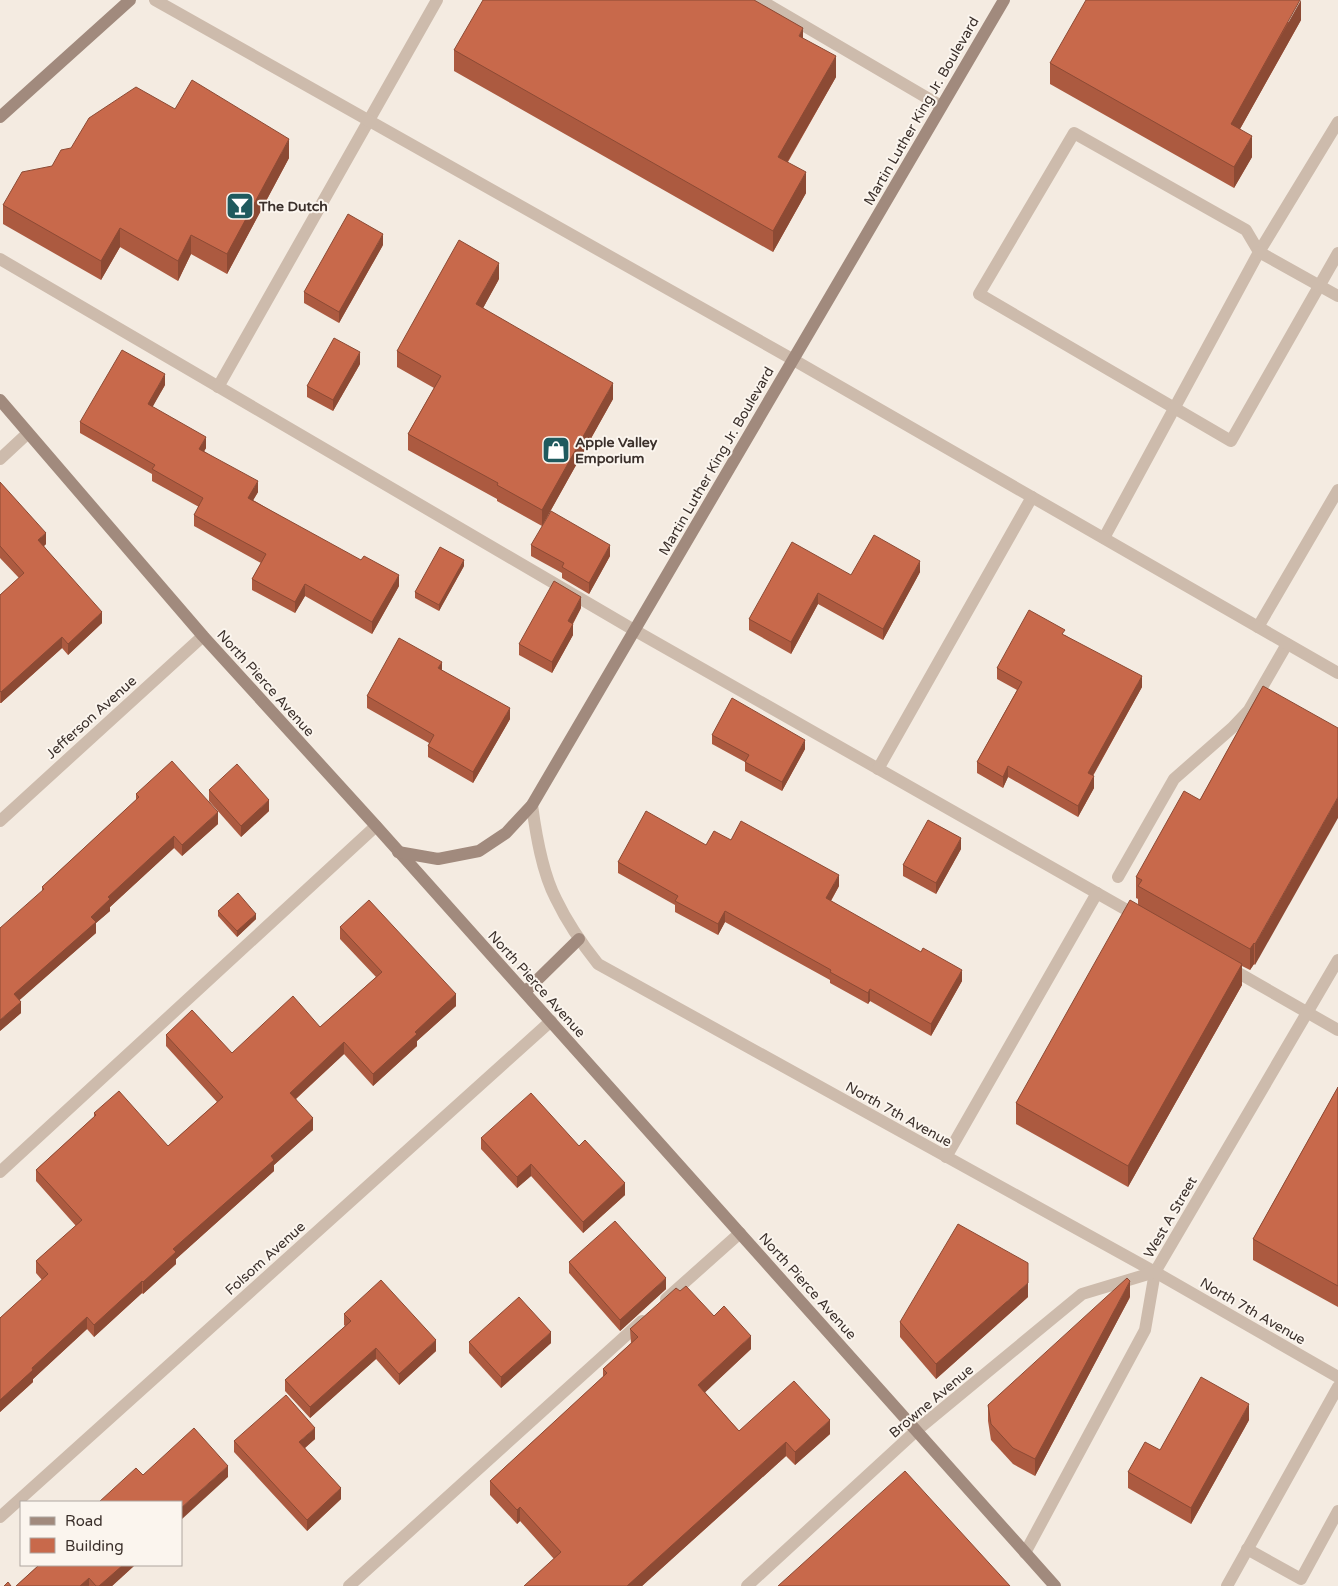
<svg xmlns="http://www.w3.org/2000/svg" width="1338" height="1586" viewBox="0 0 1338 1586" font-family="'Varela Round',sans-serif">
<style>
.lines{fill:none;stroke-linecap:round;stroke-linejoin:round}
.lane{stroke:#cdbbac;stroke-width:12}
.street{stroke:#cdbbac;stroke-width:12}
.secondary{stroke:#a18a7d;stroke-width:12}
.wall{fill:#ac5a40}
.shaded-wall{fill:#8c4a34}
.building{fill:#c8694b;stroke:#8c4a34}
.labels{text-anchor:middle;stroke-width:4;stroke-linejoin:round;paint-order:stroke}
.street-label{font-size:14px;fill:#3b302b;stroke:#fbf5ee}
.poi-label{font-size:14px;font-weight:bold;fill:#3b302b;stroke:#fbf5ee;text-anchor:start}
</style>
<rect width="100%" height="100%" fill="#f4ebe1"/>
<g class="lines">
<g class="lane">
<path d="M760,0L941,106"/>
<path d="M1338,122L1259,252L1246,230L1074,133L979,294L1231,441L1338,253"/>
<path d="M0,259L634,630L1139,917"/>
<path d="M218,387L437,0"/>
<path d="M0,459L28,433"/>
<path d="M1104,538L1259,252L1338,296"/>
<path d="M1258,627L1338,490"/>
<path d="M878,769L1032,497"/>
<path d="M1118,877L1174,779L1232,728L1249,710L1287,644"/>
<path d="M1228,967L1338,1030"/>
<path d="M946,1157L1097,893"/>
<path d="M0,1172L376,826"/>
<path d="M666,1299L740,1233"/>
<path d="M1247,1549L1301,1579L1338,1511"/>
<path d="M349,1586L642,1321"/>
<path d="M1227,1586L1338,1387"/>
</g>
<g class="street">
<path d="M155,0L792,359L1338,673"/>
<path d="M532,805C536,835 542,872 556,899C567,922 582,944 598,964L1155,1272L1338,1377"/>
<path d="M0,821L203,636"/>
<path d="M0,1517L551,1021"/>
<path d="M1025,1553L1145,1330L1155,1272L1338,960"/>
<path d="M747,1586L917,1430L1082,1294L1155,1272"/>
</g>
<g class="secondary">
<path d="M0,117L130,0"/>
<path d="M0,400L203,636L376,826L1055,1586"/>
<path d="M398,852L438,859L479,851L506,833L532,805L1004,0"/>
<path d="M525,992L579,939"/>
</g>
</g>
<g class="wall">
<path d="M1301,20L1240,129L1252,157L1234,188L1050,84V63Z"/>
<path d="M803,38L836,77L788,162L806,193L773,252L454,71V50Z"/>
<path d="M175,109L289,158L227,274L191,254L178,281L120,247L101,280L3,224V205L52,166L71,148Z"/>
<path d="M383,245L339,323L304,303V292Z"/>
<path d="M499,279L483,308L613,399L542,526L497,501V499L408,450V434L434,388L397,367V351Z"/>
<path d="M360,364L333,411L307,397V386Z"/>
<path d="M165,385L152,407L206,448L204,451L258,492L253,500L399,586L372,634L305,596L295,613L252,590V579L261,563L194,526V515L199,507L152,481V474L80,433V422Z"/>
<path d="M0,482L46,544L44,546L102,623L68,655L62,648L1,703H0V595L19,578L0,558Z"/>
<path d="M531,545L610,556L589,594L562,578V573L531,556Z"/>
<path d="M464,566L439,611L415,598V592Z"/>
<path d="M920,572L883,640L818,604L791,654L749,630V619L851,575Z"/>
<path d="M581,608L573,624V635L552,673L519,655V644Z"/>
<path d="M1065,635L1142,687L1093,776L1094,788L1078,817L1008,777L1003,788L977,773V762L1017,690L997,679V668Z"/>
<path d="M442,670L510,719L473,783L428,757V746L429,743L367,708V696Z"/>
<path d="M1263,686L1255,965L1254,964L1250,970L1242,966V985L1128,1187L1016,1124V1103L1138,905V899L1136,898V877L1200,800Z"/>
<path d="M712,735L805,749L782,791L745,771V762L712,744Z"/>
<path d="M209,790L269,811L241,837L209,801Z"/>
<path d="M136,794L218,824L182,856L174,848L110,907V911L96,923V933L19,1000L21,1013L0,1031L42,891V887L136,800Z"/>
<path d="M731,840L839,886L831,901L962,981L931,1036L870,1001L868,1004L830,983V980L725,922L718,935L675,912V905L618,873V862L706,845Z"/>
<path d="M961,849L936,894L903,876V865Z"/>
<path d="M218,911L256,919L237,937L218,916Z"/>
<path d="M340,927L456,1006L417,1041V1046L373,1086L344,1054L296,1099L313,1130L274,1165V1171L176,1259V1264L143,1294L142,1293L94,1337L87,1329L33,1379V1382L0,1412V1318L42,1280L36,1273V1261L76,1226L36,1181V1170L94,1117V1113L168,1146L217,1102L166,1046V1035L232,1053L320,1027L376,977L340,939Z"/>
<path d="M1338,1087V1307L1253,1260V1239Z"/>
<path d="M481,1138L579,1146L625,1195L583,1233L531,1176L517,1188L481,1149Z"/>
<path d="M569,1262L666,1289L620,1331L569,1273Z"/>
<path d="M680,1291L714,1316L751,1349L705,1392L739,1431L830,1434L795,1465L786,1456L642,1586H524L554,1559L520,1521L517,1524L490,1495V1481L603,1377V1369L631,1343L630,1329Z"/>
<path d="M1028,1297L936,1379L900,1337V1322Z"/>
<path d="M1130,1297L1035,1476L1013,1464L991,1440L988,1421V1405Z"/>
<path d="M344,1314L436,1351L399,1385L376,1359L310,1418L285,1391V1380L345,1326L344,1325Z"/>
<path d="M469,1342L551,1343L501,1388L469,1353Z"/>
<path d="M1249,1420L1191,1524L1128,1488V1472L1160,1450Z"/>
<path d="M315,1439L305,1448L341,1499L307,1531L234,1452V1441Z"/>
<path d="M39,1565H135L112,1586H16Z"/>
</g>
<g class="shaded-wall">
<path d="M1301,0V20L1231,145V124Z"/>
<path d="M803,28V49L799,36Z"/>
<path d="M836,56V77L778,178V157Z"/>
<path d="M1252,136V157L1234,188V167Z"/>
<path d="M289,139V158L227,274V254Z"/>
<path d="M806,172V193L773,252V231Z"/>
<path d="M120,228V247L101,280V261Z"/>
<path d="M383,234V245L339,323V312Z"/>
<path d="M191,235V254L178,281V261Z"/>
<path d="M499,263V279L476,321V304Z"/>
<path d="M360,352V364L333,411V400Z"/>
<path d="M165,374V385L148,415V404Z"/>
<path d="M613,383V399L542,526V510Z"/>
<path d="M206,437V448L199,460V449Z"/>
<path d="M258,481V492L248,509V498Z"/>
<path d="M46,533V544L38,551V540Z"/>
<path d="M610,545V556L589,594V583Z"/>
<path d="M464,560V566L439,611V605Z"/>
<path d="M920,561V572L883,640V629Z"/>
<path d="M399,575V586L372,634V622Z"/>
<path d="M305,584V596L295,613V602Z"/>
<path d="M818,593V604L791,654V642Z"/>
<path d="M581,597V608L568,632V621Z"/>
<path d="M102,612V623L68,655V644Z"/>
<path d="M573,624V635L552,673V662Z"/>
<path d="M62,637V648L1,703V692Z"/>
<path d="M442,662V673L438,668Z"/>
<path d="M1142,676V687L1088,784V773Z"/>
<path d="M510,708V719L473,783V772Z"/>
<path d="M805,740V749L782,791V782Z"/>
<path d="M1008,766V777L1003,788V777Z"/>
<path d="M1094,776V788L1078,817V806Z"/>
<path d="M1338,797V818L1255,965V944Z"/>
<path d="M269,800V811L241,837V826Z"/>
<path d="M218,812V824L182,856V845Z"/>
<path d="M174,836V848L110,907V911L96,923V933L14,1005V994L91,917L108,897Z"/>
<path d="M961,838V849L936,894V883Z"/>
<path d="M839,875V886L826,909V898Z"/>
<path d="M725,911V922L718,935V924Z"/>
<path d="M256,914V919L237,937V931Z"/>
<path d="M1254,943V964L1250,970V949Z"/>
<path d="M1242,964V985L1128,1187V1166Z"/>
<path d="M962,970V981L931,1036V1024Z"/>
<path d="M870,989V1001L868,1004V993Z"/>
<path d="M456,994V1006L417,1041V1046L373,1086V1074L415,1032Z"/>
<path d="M21,1002V1013L0,1031V1020Z"/>
<path d="M344,1042V1054L290,1104V1093Z"/>
<path d="M313,1118V1130L274,1165V1171L176,1259V1264L143,1294V1282L173,1249L271,1156Z"/>
<path d="M531,1164V1176L517,1188V1177Z"/>
<path d="M625,1183V1195L583,1233V1222Z"/>
<path d="M666,1278V1289L620,1331V1320Z"/>
<path d="M142,1281V1293L94,1337V1325Z"/>
<path d="M1130,1281V1297L1035,1476V1459Z"/>
<path d="M1028,1283V1297L936,1379V1364Z"/>
<path d="M87,1317V1329L33,1379V1382L0,1412V1400L32,1368Z"/>
<path d="M551,1332V1343L501,1388V1377Z"/>
<path d="M751,1336V1349L698,1399V1385Z"/>
<path d="M436,1340V1351L399,1385V1374Z"/>
<path d="M376,1348V1359L310,1418V1407Z"/>
<path d="M1249,1404V1420L1191,1524V1508Z"/>
<path d="M830,1420V1434L795,1465V1452Z"/>
<path d="M315,1428V1439L299,1453V1442Z"/>
<path d="M786,1442V1456L642,1586H627Z"/>
<path d="M228,1466V1477L182,1519L181,1529V1508Z"/>
<path d="M341,1488V1499L307,1531V1520Z"/>
<path d="M520,1507V1521L517,1524V1510Z"/>
<path d="M123,1565H135L112,1586H99Z"/>
<path d="M89,1578V1586H80Z"/>
</g>
<g class="building">
<path d="M483,0H754L803,28L799,36L836,56L778,157L806,172L773,231L454,50Z"/>
<path d="M1086,0H1300L1231,124L1252,136L1234,167L1050,63Z"/>
<path d="M192,80L289,139L227,254L191,235L178,261L120,228L101,261L3,205L22,172L52,166L61,150L71,148L89,118L136,87L175,109Z"/>
<path d="M348,214L383,234L339,312L304,292Z"/>
<path d="M459,240L499,263L476,304L613,383L542,510L497,485L498,483L408,434L441,376L397,351Z"/>
<path d="M334,338L360,352L333,400L307,386Z"/>
<path d="M122,350L165,374L148,404L206,437L199,449L258,481L248,498L361,560L364,556L399,575L372,622L305,584L295,602L252,579L266,554L194,515L203,498L152,469L155,465L80,422Z"/>
<path d="M0,482L46,533L38,540L102,612L68,644L62,637L1,692L0,691V595L24,573L0,546Z"/>
<path d="M551,511L610,545L589,583L562,567L564,563L531,545Z"/>
<path d="M874,535L920,561L883,629L818,593L791,642L749,619L792,542L851,575Z"/>
<path d="M440,547L464,560L439,605L415,592Z"/>
<path d="M554,581L581,597L568,621L573,624L552,662L519,644Z"/>
<path d="M1029,610L1065,630L1062,634L1142,676L1088,773L1094,776L1078,806L1008,766L1003,777L977,762L1022,682L997,668Z"/>
<path d="M399,638L442,662L438,668L510,708L473,772L428,746L434,735L367,696Z"/>
<path d="M1263,686L1338,728V797L1255,944L1254,943L1250,949L1138,886L1142,880L1136,877L1184,791L1200,800Z"/>
<path d="M732,698L805,740L782,782L745,762L749,755L712,735Z"/>
<path d="M172,761L218,812L182,845L174,836L108,897L110,899L91,917L96,922L14,994L21,1002L0,1020V928L44,889L42,887L139,797L136,794Z"/>
<path d="M237,764L269,800L241,826L209,790Z"/>
<path d="M646,811L706,845L714,831L731,840L741,821L839,875L826,898L921,952L923,948L962,970L931,1024L870,989L868,993L830,972L831,970L725,911L718,924L675,901L678,896L618,862Z"/>
<path d="M928,820L961,838L936,883L903,865Z"/>
<path d="M238,893L256,914L237,931L218,911Z"/>
<path d="M369,900L456,994L415,1032L417,1034L373,1074L344,1042L290,1093L313,1118L271,1156L274,1160L173,1249L176,1252L143,1282L142,1281L94,1325L87,1317L32,1368L33,1370L0,1400V1318L48,1274L36,1261L82,1220L36,1170L96,1115L94,1113L119,1091L168,1146L223,1097L166,1035L192,1010L232,1053L293,996L320,1027L382,972L340,927Z"/>
<path d="M1130,900L1242,964L1128,1166L1016,1103Z"/>
<path d="M1338,1087V1286L1253,1239Z"/>
<path d="M531,1093L579,1146L585,1140L625,1183L583,1222L531,1164L517,1177L481,1138Z"/>
<path d="M615,1221L666,1278L620,1320L569,1262Z"/>
<path d="M958,1224L1028,1263V1283L936,1364L900,1322Z"/>
<path d="M1127,1278L1130,1281L1035,1459L1013,1448L991,1424L988,1405Z"/>
<path d="M381,1280L436,1340L399,1374L376,1348L310,1407L285,1380L351,1321L344,1314Z"/>
<path d="M686,1286L714,1316L724,1306L751,1336L698,1385L739,1431L794,1381L830,1420L795,1452L786,1442L627,1586H524L561,1552L520,1507L517,1510L490,1481L607,1373L603,1369L638,1337L630,1329L676,1288L680,1291Z"/>
<path d="M519,1297L551,1332L501,1377L469,1342Z"/>
<path d="M1201,1377L1249,1404L1191,1508L1128,1472L1145,1442L1160,1450Z"/>
<path d="M286,1395L315,1428L299,1442L341,1488L307,1520L234,1441Z"/>
<path d="M194,1428L228,1466L181,1508V1502H99L136,1468L143,1475Z"/>
<path d="M905,1471L1010,1586H778Z"/>
<path d="M39,1565H123L99,1586H96L89,1578L80,1586H16Z"/>
<path d="M8,1582L11,1586H4Z"/>
</g>
<defs>
<symbol id="bar-square" viewBox="-11 -11 22 22"><rect x="-9" y="-9" width="18" height="18" rx="4" fill="#1f5a5e" stroke="#fbf5ee"/><path d="M-6-5H6L.8 .8V4.5H3.5V6h-7V4.5H-.8V.8Z" fill="#fff"/></symbol>
<symbol id="shop-square" viewBox="-11 -11 22 22"><rect x="-9" y="-9" width="18" height="18" rx="4" fill="#1f5a5e" stroke="#fbf5ee"/><path d="M-5-2.5h2.3a2.7 3.5 0 0 1 5.4 0H5L5.5 6h-11ZM-1.5-2.5h3a1.5 2.3 0 0 0-3 0Z" fill="#fff"/></symbol>
</defs>
<g fill-rule="evenodd">
<use href="#bar-square" x="224" y="190" width="32" height="32"/>
<use href="#shop-square" x="540" y="434" width="32" height="32"/>
</g>
<g class="labels">
<g class="street-label">
<text transform="translate(921 111) rotate(-60)" y="5">Martin Luther King Jr. Boulevard</text>
<text transform="translate(716 461) rotate(-60)" y="5">Martin Luther King Jr. Boulevard</text>
<text transform="translate(266 683) rotate(48)" y="5">North Pierce Avenue</text>
<text transform="translate(91 717) rotate(-42)" y="5">Jefferson Avenue</text>
<text transform="translate(537 984) rotate(48)" y="5">North Pierce Avenue</text>
<text transform="translate(899 1114) rotate(29)" y="5">North 7th Avenue</text>
<text transform="translate(1170 1217) rotate(-60)" y="5">West A Street</text>
<text transform="translate(265 1258) rotate(-42)" y="5">Folsom Avenue</text>
<text transform="translate(808 1286) rotate(48)" y="5">North Pierce Avenue</text>
<text transform="translate(1253 1311) rotate(30)" y="5">North 7th Avenue</text>
<text transform="translate(931 1401) rotate(-40)" y="5">Browne Avenue</text>
</g>
<g class="poi-label">
<text x="259" y="211">The Dutch</text>
<text x="575" y="447">Apple Valley<tspan x="575" dy="16">Emporium</tspan></text>
</g>
</g>
<rect x="20" y="1501" width="162" height="65" fill="#fbf5ee" stroke="#aea6a0"/>
<rect x="30" y="1517" width="25" height="8" fill="#a18a7d" stroke="#aea6a0"/>
<text x="65" y="1526" font-size="15" fill="#3b302b">Road</text>
<rect x="30" y="1538" width="25" height="15" fill="#c8694b" stroke="#aea6a0"/>
<text x="65" y="1551" font-size="15" fill="#3b302b">Building</text>
</svg>
